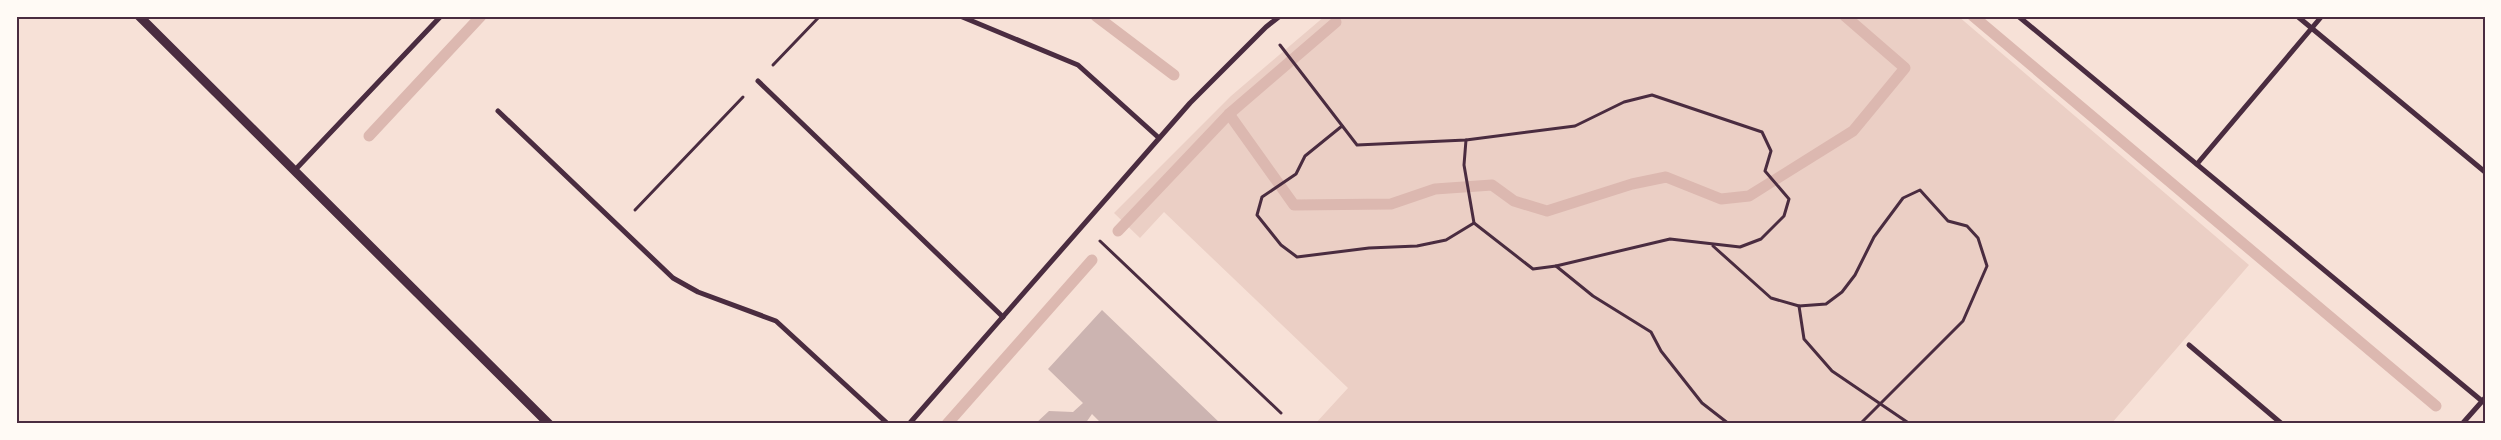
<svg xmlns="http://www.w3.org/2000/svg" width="2501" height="440" viewBox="0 0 2501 440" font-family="'Fira Sans',sans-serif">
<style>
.green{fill:#ebcfc5}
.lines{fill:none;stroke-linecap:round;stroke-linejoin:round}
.stream{stroke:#dcb8b0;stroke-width:11}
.building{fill:#ccb4b1}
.path{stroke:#4a2c40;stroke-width:3}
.minor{stroke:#4a2c40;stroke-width:5}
.tertiary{stroke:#4a2c40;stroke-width:9}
.neatline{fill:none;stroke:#4a2c40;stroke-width:2}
</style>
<rect width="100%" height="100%" fill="#f7e1d7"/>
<path class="green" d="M1325,16H1958L2249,265L2111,424H1315L1348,388L1164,212L1140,238L1114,213L1231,96Z"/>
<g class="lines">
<g class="stream">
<path d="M1096,16L1174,75"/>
<path d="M1973,16L2436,406"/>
<path d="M1229,114L1294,205L1391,204L1435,189L1492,185L1514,201L1547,211L1632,184L1666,177L1721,199L1749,196L1853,131L1905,68L1845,16"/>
<path d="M369,136L481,16"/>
<path d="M1118,231L1229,114L1336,22"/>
<path d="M947,424L1092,260"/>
</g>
</g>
<path class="building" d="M1102,310L1221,424H1102L1092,414L1085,424H1035L1049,411L1073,412L1083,403L1048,369Z"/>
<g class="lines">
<g class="path">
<path d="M1280,45L1357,145L1466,140L1575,126L1624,102L1652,95L1762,132L1771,151L1765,171L1789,199L1784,216L1761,239L1740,247L1670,239L1556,266"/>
<path d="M773,65L820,16"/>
<path d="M1342,126L1305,156L1296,174L1262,197L1257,215L1281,245L1297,257L1369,248L1417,246L1446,240L1474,223"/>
<path d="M1466,140L1464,165L1474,223L1533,269L1556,266L1593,296L1651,332L1661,351L1702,403L1729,424"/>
<path d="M635,210L743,97"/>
<path d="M1100,241L1281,413"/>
<path d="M1713,246L1771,298L1799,306L1826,304L1842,292L1855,275L1874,237L1903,198L1920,190L1948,221L1967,226L1978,238L1987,266L1963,321L1860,424"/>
<path d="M1799,306L1804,339L1832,371L1910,424"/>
</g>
<g class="minor">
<path d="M960,16L1078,65L1159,138"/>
<path d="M2018,16L2482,401"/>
<path d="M2297,16L2485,172"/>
<path d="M758,81L1003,317"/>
<path d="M498,111L673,278L698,292L776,321L888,424"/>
<path d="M2197,164L2322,16"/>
<path d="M295,170L441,16"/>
<path d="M2189,345L2282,424"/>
<path d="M909,424L1190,103L1266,27L1280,16"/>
<path d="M2462,424L2485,398"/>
</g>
<path class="tertiary" d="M139,16L549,424"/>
</g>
<rect width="2501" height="440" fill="none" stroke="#fffaf5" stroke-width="35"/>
<rect x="18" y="18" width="2466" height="404" class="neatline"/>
</svg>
